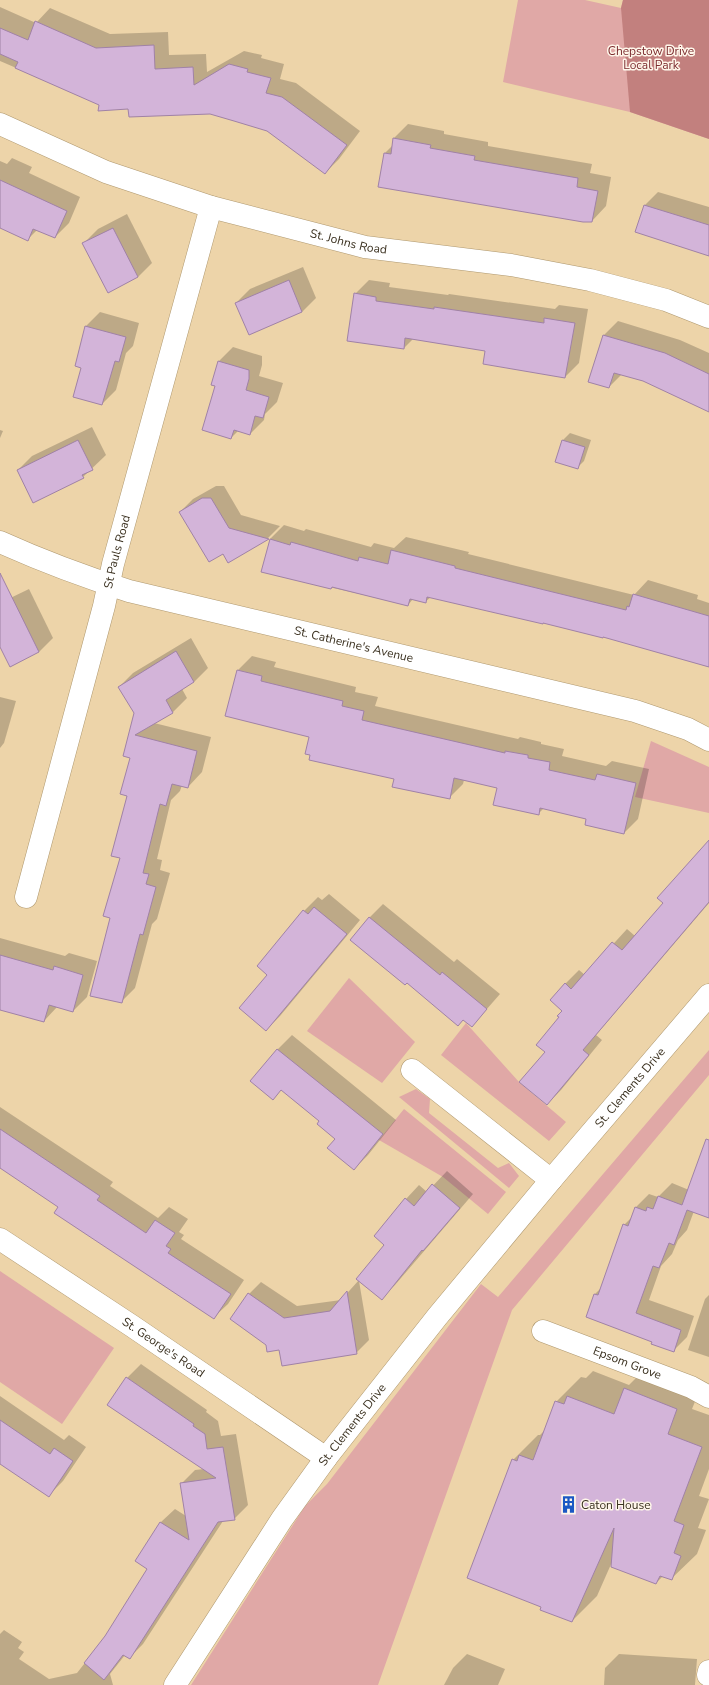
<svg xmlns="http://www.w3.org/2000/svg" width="709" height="1685" viewBox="0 0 709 1685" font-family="'Nunito Sans',sans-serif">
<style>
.green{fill:#e0a8a6}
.forest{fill:#c2807e}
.shadow{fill:#0003}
.building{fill:#d3b4d9;stroke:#a082a6}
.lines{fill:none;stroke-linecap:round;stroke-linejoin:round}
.street-casing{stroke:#af986f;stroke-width:23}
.street{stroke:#fff;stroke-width:22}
.labels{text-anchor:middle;stroke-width:3;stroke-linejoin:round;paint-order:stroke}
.park-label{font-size:12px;fill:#7c2c2f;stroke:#fff7eb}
.street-label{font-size:12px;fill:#3a301f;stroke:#fff7eb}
.poi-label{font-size:12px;fill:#3a301f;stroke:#fff7eb;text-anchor:start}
</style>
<rect width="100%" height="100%" fill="#edd4a9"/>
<g class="green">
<path d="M518,0H585L621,8L623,0H709V139L630,112L503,82Z"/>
<path d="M651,741L709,767V813L635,797Z"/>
<path d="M349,978L415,1042L382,1083L307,1031Z"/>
<path d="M466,1023L519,1082L566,1122L549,1141L441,1055Z"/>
<path d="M709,1050V1075L512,1310L378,1685H191L305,1506L327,1484L481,1284L498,1297Z"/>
<path d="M416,1089L430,1099L429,1113L498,1168L509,1163L519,1176L509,1188L399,1097Z"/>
<path d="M404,1109L506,1192L488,1214L443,1177L379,1140Z"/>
<path d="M0,1271L114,1348L62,1424L0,1382Z"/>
</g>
<path class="forest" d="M623,0H709V139L630,112L621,8Z"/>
<g class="shadow">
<path d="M0,7L36,23L50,8L110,34L168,32L169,55L206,54L207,72L244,51L262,55L261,58L284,64L280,79L296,83L360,131L339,159L325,173L267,130L210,113L129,108L100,104L0,61Z"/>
<path d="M408,124L444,131V134L488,142V146L592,164L590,173L611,177L606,206L592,221L385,153L393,145L394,138Z"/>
<path d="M12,158L32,167L29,173L80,197L69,223L55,237L38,229L27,240L0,227V161L7,164Z"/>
<path d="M658,192L709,207V256L644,206Z"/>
<path d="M127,214L152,263L138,277L84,243L98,229Z"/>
<path d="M303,267L316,298L302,312L250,334L236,303L250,289Z"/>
<path d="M369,280L390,283L389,287L448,295L449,294L555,309L559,305L588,309L579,363L565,377L486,350L413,339L404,348L355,294Z"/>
<path d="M100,312L139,323L133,346L126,353L116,390L102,404L82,367L76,365L86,326Z"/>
<path d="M618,321L680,340L709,353V411L644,380L622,374L609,387L604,335Z"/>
<path d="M233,347L262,356V365L259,376L283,383L277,402L265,414L264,420L250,434L239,430L231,438L217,385L219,361Z"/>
<path d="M92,427L106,455L83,477L18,470L32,456Z"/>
<path d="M0,430L3,431L0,438Z"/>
<path d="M570,433L591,440L584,461L577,468L563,440Z"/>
<path d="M216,486H224L241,515L280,526L268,538L229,562L223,553L180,512L193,499Z"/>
<path d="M284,525L304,531L306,529L371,547L374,543L394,548L406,537L469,552L468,554L634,595L648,580L698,595L697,599L709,603V667L604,636L431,597L425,602L413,599L408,605L263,572L270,539Z"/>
<path d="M29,589L53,638L39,652L0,644V603Z"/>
<path d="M191,638L208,668L194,682L182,689L187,698L173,712L154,723L211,737L202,772L188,787L182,785L180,791L171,800L157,859L162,860L160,870L170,873L157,919L152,924L135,988L121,1002L111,918L121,857L135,713L119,687L133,673Z"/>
<path d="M252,656L276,662L274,667L356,687L355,692L378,697L375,706L518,739L520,737L541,742V744L564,749L562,756L606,766L612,761L649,769L638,819L624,833L587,818L544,808L538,814L498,787L464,780L463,784L449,798L395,778L311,755L310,736L238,670Z"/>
<path d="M0,697L16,701L4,743L0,748Z"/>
<path d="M709,842V903L596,1035L602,1040L561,1090L547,1104L546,1052L563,1010L565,984L579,970L585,975L627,929L635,936L665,903Z"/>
<path d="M329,894L360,920L280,1016L266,1030L268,975L304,911L318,897L322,900Z"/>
<path d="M383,904L454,962L457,959L500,994L472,1026L369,918Z"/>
<path d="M0,938L65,956L69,953L97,961L87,997L73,1011L57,1007L44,1021L0,1005Z"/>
<path d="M292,1035L396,1120L368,1155L354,1169L336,1138L320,1121L282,1089L272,1099L252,1081L278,1049Z"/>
<path d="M0,1107L113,1182L110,1186L158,1218L169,1207L188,1219L179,1232L184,1235L181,1239L244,1280L228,1304L214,1317L59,1206L0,1167Z"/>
<path d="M709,1150V1217L694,1211L687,1230L678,1240L672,1254L661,1266L649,1300L694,1316L687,1337L673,1351L653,1341L595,1294L601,1288L624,1225L633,1216L636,1207L649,1194L658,1197L672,1183L689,1190Z"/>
<path d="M447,1171L473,1194L395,1285L381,1298L359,1281L369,1340L356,1353L280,1349L249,1294L261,1282L297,1306L341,1300L359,1280L386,1245L406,1199L419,1185L427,1192Z"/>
<path d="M709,1295V1357L688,1350L705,1299Z"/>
<path d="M141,1364L207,1410L206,1412L218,1421L221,1436L236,1434L248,1505L234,1519L223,1521L143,1644L129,1658L125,1655L110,1674L113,1685H0V1634L4,1630L22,1642L18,1648L24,1652L19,1659L49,1679L77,1673L106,1636L148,1569L136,1561L161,1522L175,1509L186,1516L181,1484L195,1470L204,1469L127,1378Z"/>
<path d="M650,1364L702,1384L692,1409L709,1415V1469L699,1496L709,1499L698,1528L706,1530L697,1554L671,1579L663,1576L656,1583L612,1562L597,1596L572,1621L542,1606L513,1460L538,1435H540L545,1430L556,1402L581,1377L586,1378L593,1371L629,1385Z"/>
<path d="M0,1396L64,1440L69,1435L86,1447L63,1481L49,1495L0,1462Z"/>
<path d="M467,1654L505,1669L498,1685H444L453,1668Z"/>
<path d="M619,1654L697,1659L695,1685H604L605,1668Z"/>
</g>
<g class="building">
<path d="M35,21L96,48L154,45L155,69L193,67L194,85L229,64L248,69L247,72L271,78L266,93L282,97L347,145L325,174L267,131L234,121L210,114L129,117L128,109L98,111L99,105L15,68L18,62L0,54V28L28,40Z"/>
<path d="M393,138L431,145L430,148L475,156L474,160L578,178L577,187L598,191L592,222H583L378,187L384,153L391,154Z"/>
<path d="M0,180L67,211L55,238L33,229L28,241L0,228Z"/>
<path d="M644,205L709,225V256L635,232Z"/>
<path d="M113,228L138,277L108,293L82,243Z"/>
<path d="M289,280L302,312L249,335L235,303Z"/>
<path d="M354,293L376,297V301L434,309V307L544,323V318L575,323L565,378L483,364L485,351L405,338L404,349L347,341Z"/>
<path d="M85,326L126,337L119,362L115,361L102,405L73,397L81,368L75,366Z"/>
<path d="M603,335L665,353L709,374V412L643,381L614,373L609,388L588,382Z"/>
<path d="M218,361L249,370V379L246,390L269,397L263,418L255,416L250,435L234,430L231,439L202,430L215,386L211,385Z"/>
<path d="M78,440L93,470L82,475L84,478L33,503L17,470Z"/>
<path d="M562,440L585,447L578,469L555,462Z"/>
<path d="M202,498H211L229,528L269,539L228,563L223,554L209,562L179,512Z"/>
<path d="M270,539L290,545L291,542L358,561L359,557L388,564L391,550L455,566V568L626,610L627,606L629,607L633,594L709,616V667L603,637V638L543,623V624L427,597L426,603L410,599L408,606L332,587L331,589L261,572Z"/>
<path d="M0,573L39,652L10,667L0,647Z"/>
<path d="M176,651L194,682L166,700L173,713L135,735L197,751L188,788L172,784L166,806L160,804L143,873L149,874L146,884L156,887L143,935L140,934L122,1003L90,996L110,918L103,916L120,858L111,856L127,796L120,794L130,758L123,756L134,713L118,687Z"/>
<path d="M237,670L262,676L261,681L343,701L342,706L364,711L362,720L505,753V751L528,755V758L550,762L549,770L595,780L597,774L636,783L624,834L585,825L586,819L540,808L539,815L493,805L497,788L454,778L450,799L392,787L394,779L309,760L310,755L305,754L309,737L225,716Z"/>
<path d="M709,840V902L583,1050L589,1055L547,1105L519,1082L545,1052L536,1045L559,1017L557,1016L562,1011L550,1000L565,983L571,989L612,942L622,950L663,903L657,898Z"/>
<path d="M314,907L347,934L266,1031L239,1008L267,975L257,966L303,910L308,914Z"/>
<path d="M369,917L440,975L442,972L487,1009L472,1027L463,1020L458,1026L407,983L405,985L350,940Z"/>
<path d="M0,955L53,970L54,966L83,975L73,1012L49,1005L44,1022L0,1010Z"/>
<path d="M277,1049L383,1134L354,1170L327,1148L335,1139L317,1124L319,1121L281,1090L273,1100L250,1081Z"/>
<path d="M0,1129L100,1196L97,1200L146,1233L155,1220L175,1233L166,1246L171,1249L168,1253L231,1294L214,1319L54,1213L58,1207L0,1168Z"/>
<path d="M706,1139L709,1140V1218L687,1210L674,1245L669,1243L659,1268L653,1266L636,1313L681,1330L674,1352L651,1344L652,1342L586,1317L594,1294L598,1295L623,1224L628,1226L635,1207L646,1211L647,1207L653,1209L658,1196L682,1205Z"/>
<path d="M432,1184L460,1208L423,1251L422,1250L382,1300L356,1279L384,1245L374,1236L405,1198L414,1206Z"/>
<path d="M347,1291L357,1354L282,1366L279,1350L267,1352L266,1345L230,1319L248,1293L284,1318L330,1311Z"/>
<path d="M126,1377L194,1424L193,1426L205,1434L207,1449L223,1447L235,1520L218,1522L130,1659L123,1655L104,1680L84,1663L105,1636L147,1569L135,1561L160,1522L189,1540L180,1483L216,1478L107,1405Z"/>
<path d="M624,1388L677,1409L668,1434L702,1447L674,1521L684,1525L674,1553L681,1556L672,1580L660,1576L656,1584L611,1567L614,1528L572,1622L540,1610L541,1607L467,1578L512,1459L517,1461L519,1455L533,1460L555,1401L564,1404L567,1396L614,1414Z"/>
<path d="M0,1420L50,1454L54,1448L73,1461L49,1497L0,1464Z"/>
</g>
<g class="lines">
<defs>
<g id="street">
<path id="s1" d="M0,124L106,172L211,207L365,247L511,265L590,280L666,300L709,317"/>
<path id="s2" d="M0,542C42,561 85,577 129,591L635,711L688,729L709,740"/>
<path id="s3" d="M26,897L104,606L113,564L211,207"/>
<path d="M412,1070L551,1180"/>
<path id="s4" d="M0,1239L132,1326L326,1458"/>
<path id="s5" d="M543,1331L691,1387L709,1397"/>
<path d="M708,1675L709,1671"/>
<path id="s6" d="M175,1685L282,1519L326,1458L437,1317L551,1180L709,995"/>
</g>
</defs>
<use href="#street" class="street-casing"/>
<use href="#street" class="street"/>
</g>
<defs>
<symbol id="building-bare" viewBox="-9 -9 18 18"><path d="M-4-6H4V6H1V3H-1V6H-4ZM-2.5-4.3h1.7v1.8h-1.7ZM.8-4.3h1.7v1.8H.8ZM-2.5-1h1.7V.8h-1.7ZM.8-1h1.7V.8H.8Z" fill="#1b58c4" stroke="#fff7eb" stroke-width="2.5" paint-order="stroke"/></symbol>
</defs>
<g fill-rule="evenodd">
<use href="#building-bare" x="556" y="1492" width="25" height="25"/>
</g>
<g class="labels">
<g class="park-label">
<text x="651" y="55">Chepstow Drive<tspan x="651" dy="14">Local Park</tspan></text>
</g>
<g class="street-label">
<text dy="4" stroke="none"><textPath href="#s1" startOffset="369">St. Johns Road</textPath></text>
<text dy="4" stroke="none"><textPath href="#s3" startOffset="357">St Pauls Road</textPath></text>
<text dy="4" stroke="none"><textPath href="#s2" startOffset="369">St. Catherine's Avenue</textPath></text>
<text dy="4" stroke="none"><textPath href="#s6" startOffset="752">St. Clements Drive</textPath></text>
<text dy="4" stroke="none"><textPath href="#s4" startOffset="196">St. George's Road</textPath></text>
<text dy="4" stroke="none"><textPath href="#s5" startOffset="90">Epsom Grove</textPath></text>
<text dy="4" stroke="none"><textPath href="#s6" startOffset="315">St. Clements Drive</textPath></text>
</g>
<g class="poi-label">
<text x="581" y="1509">Caton House</text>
</g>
</g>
</svg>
